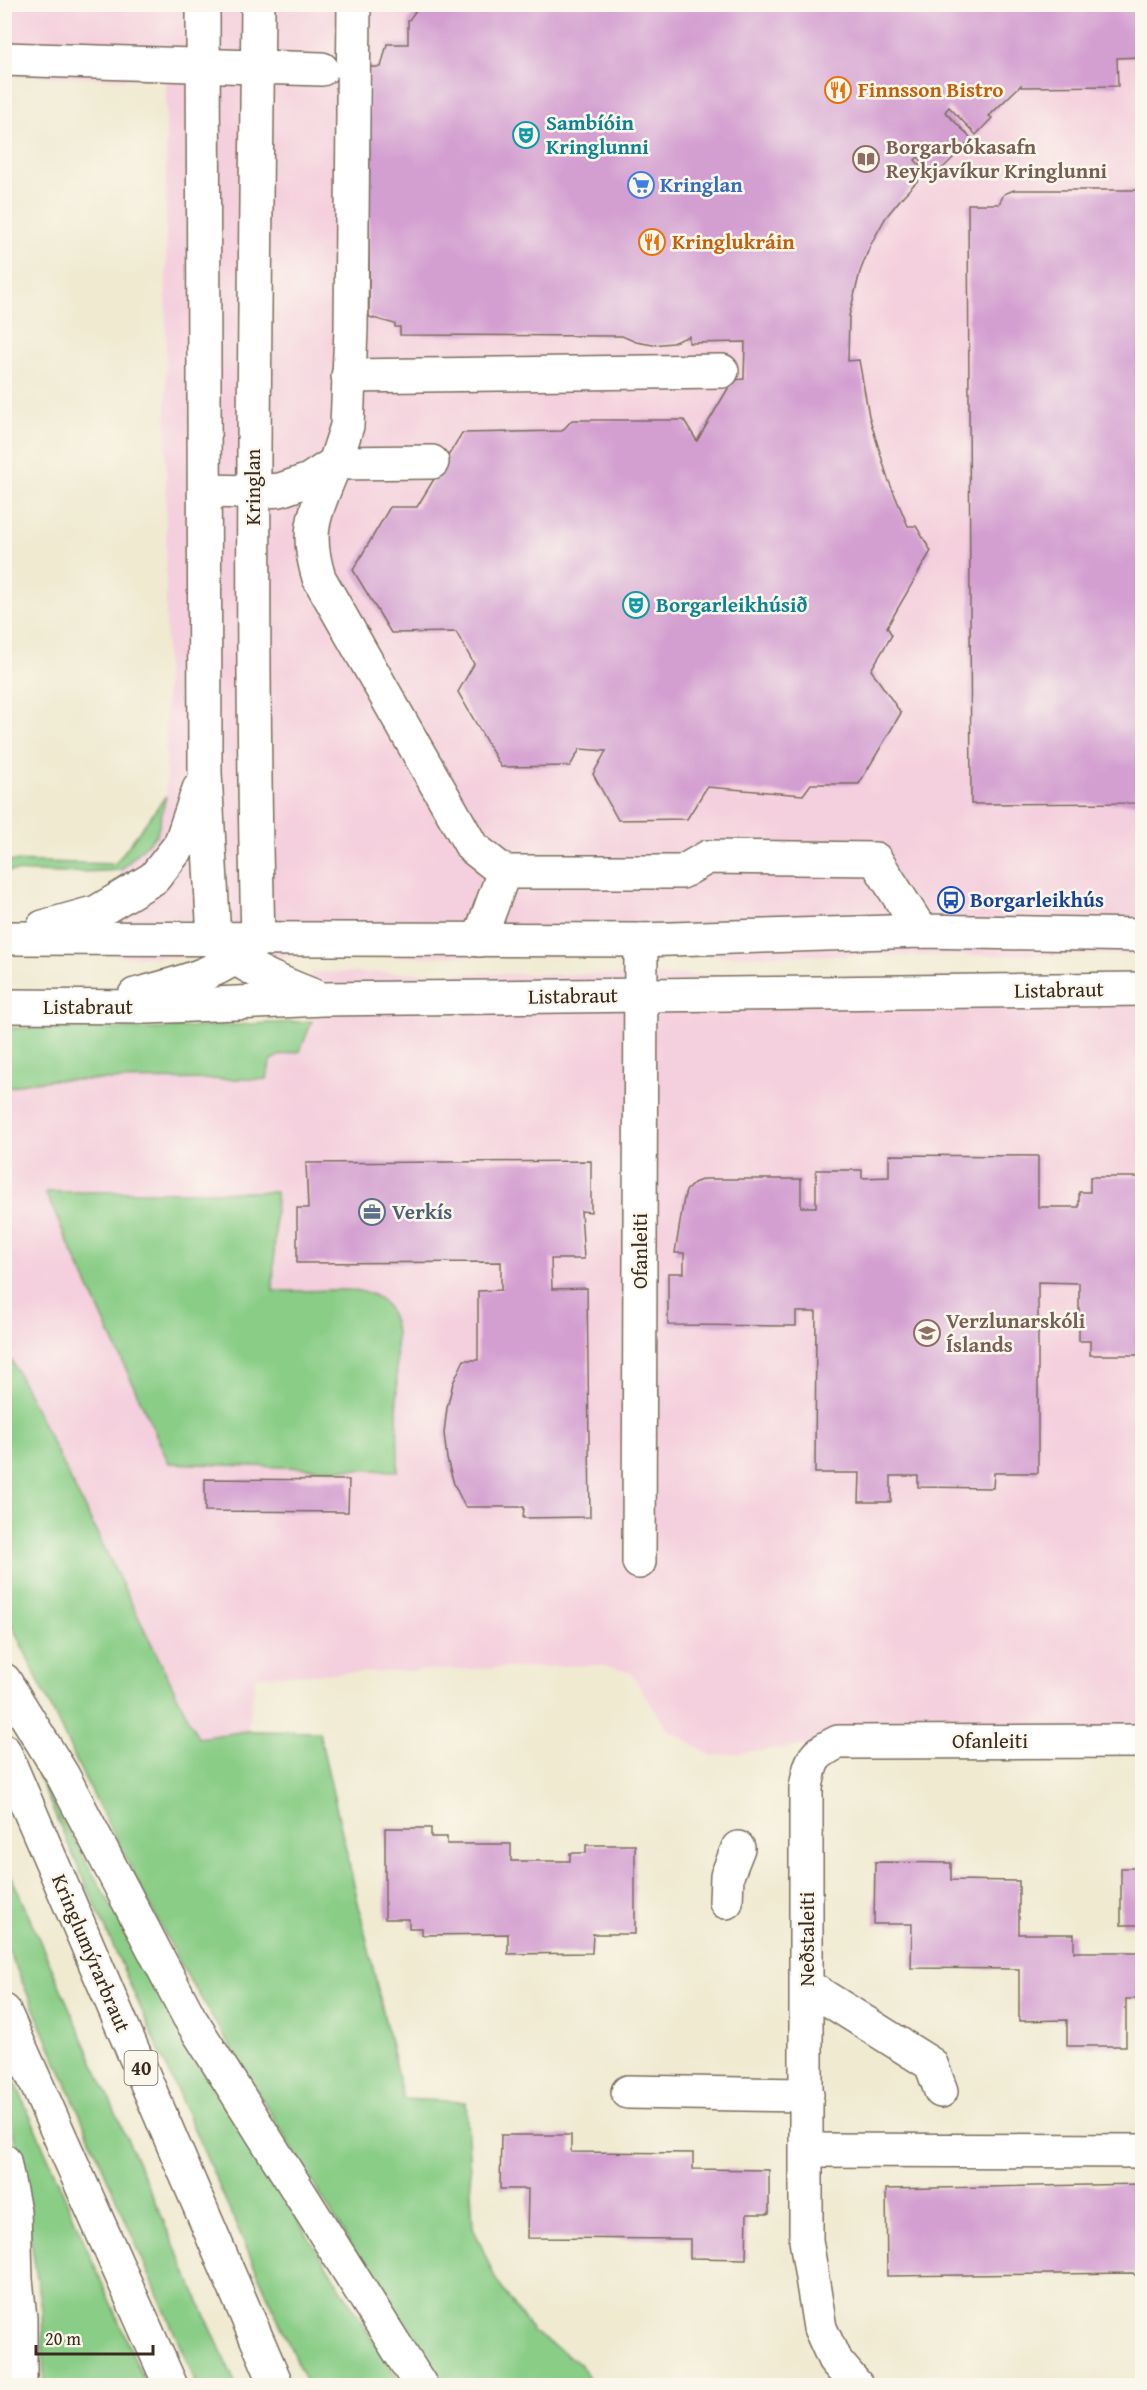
<svg xmlns="http://www.w3.org/2000/svg" width="1147" height="2390" viewBox="0 0 1147 2390" font-family="'Gentium Book Plus',serif">
<style>
.built{fill:#f4cfdd}
.green{fill:#8acd87;stroke:#627c52;stroke-width:1.5}
.building{fill:#d39ed0}
.lines{fill:none;stroke-linecap:round;stroke-linejoin:round}
.minor-casing{stroke:#7a6d5d;stroke-width:36}
.major-casing{stroke:#7a6d5d;stroke-width:36}
.minor{stroke:#fff;stroke-width:33}
.major{stroke:#fff;stroke-width:33}
.labels{text-anchor:middle;stroke-width:5;stroke-linejoin:round;paint-order:stroke}
.shield{fill:#fbf7ec;stroke:#75685c;stroke-width:1.5}
.shield-label{font-size:20px;font-weight:bold;fill:#3b2a1e}
.food-label{font-size:21px;font-weight:bold;fill:#c56008;stroke:#fbf7ec;text-anchor:start}
.culture-label{font-size:21px;font-weight:bold;fill:#0d838f;stroke:#fbf7ec;text-anchor:start}
.education-label{font-size:21px;font-weight:bold;fill:#785e54;stroke:#fbf7ec;text-anchor:start}
.shop-label{font-size:21px;font-weight:bold;fill:#366cbe;stroke:#fbf7ec;text-anchor:start}
.street-label{font-size:21px;fill:#3b2a1e;stroke:#fbf7ec}
.transit-label{font-size:21px;font-weight:bold;fill:#164399;stroke:#fbf7ec;text-anchor:start}
.service-label{font-size:21px;font-weight:bold;fill:#4e5e75;stroke:#fbf7ec;text-anchor:start}
</style>
<rect width="100%" height="100%" fill="#fbf7ec"/>
<filter id="ink" filterUnits="userSpaceOnUse"><feTurbulence type="fractalNoise" baseFrequency=".0167" numOctaves="2"/><feDisplacementMap in="SourceGraphic" scale="12" xChannelSelector="R" yChannelSelector="G"/><feConvolveMatrix kernelMatrix="1 2 1 2 8 2 1 2 1" color-interpolation-filters="sRGB"/></filter>
<filter id="wash" filterUnits="userSpaceOnUse"><feTurbulence type="fractalNoise" baseFrequency=".008" numOctaves="4" result="noise"/><feDisplacementMap in="SourceGraphic" scale="24" xChannelSelector="R" yChannelSelector="G"/><feGaussianBlur stdDeviation="1.35" result="paint"/><feColorMatrix in="noise" values="0 0 0 0 0 0 0 0 0 0 0 0 0 0 0 0 0 1.4 0 .05"/><feComposite in="paint" operator="in"/></filter>
<g filter="url(#wash)">
<rect width="100%" height="100%" fill="#f0ead1"/>
<g class="built">
<path d="M5,5H1142V955L117,957L121,870L157,834L166,796V80L5,75Z"/>
<path d="M311,972L1142,979V1741L838,1742L713,1756L668,1730L630,1672L599,1665L256,1676L247,1731L198,1738L5,1345V1089L24,1083L52,1080L269,1062L278,1056L300,1051L312,1021Z"/>
</g>
<g class="green">
<path d="M166,796L157,834L121,870L62,873L5,871V861L115,864Z"/>
<path d="M312,1021L300,1051L278,1056L270,1062L267,1079L52,1080L24,1083L5,1089V1028L156,1029Z"/>
<path d="M45,1192H276L273,1291C291,1291 310,1291 329,1290C365,1289 391,1291 396,1334L398,1471L169,1463Z"/>
<path d="M4,1345L198,1738L247,1731L319,1732L403,2099L466,2102L473,2227L496,2280L532,2331L580,2364L592,2385H443L375,2285L179,1962L81,1771L5,1610Z"/>
<path d="M38,1776L212,2085L402,2385H307Z"/>
<path d="M4,1860L236,2385H197L5,1942Z"/>
<path d="M4,2056L146,2385H44L42,2309L5,2079Z"/>
</g>
<g id="blocks">
<g class="building">
<path d="M417,4H1142V57L1117,58L1118,86L1021,87V85L989,116L992,118L976,135L949,107L945,112L972,139L935,176L918,157L915,160L926,172L904,195L886,217L870,246L860,272L849,316L848,361L859,360L869,416L888,479L908,526H916L931,551L887,627L892,635L871,670L901,713L859,784H811L803,795L707,787L687,819L618,820L593,774L606,751L580,749L570,766L501,767L458,692L474,664L456,632L391,633L353,570L390,507H417L462,433L562,431L572,420H684L697,441L733,380L744,379L745,342L689,343V336L672,343L653,345L636,342L622,336L400,335V327H395V324L369,317V67H381L387,44H408V21L417,9Z"/>
<path d="M1014,190H1142V803L971,804L968,204H999L1004,194Z"/>
<path d="M889,1155L1038,1156V1207H1079V1192H1090V1177H1142V1355H1090V1341H1079V1283L1038,1282V1473H994L993,1488L918,1487V1476H891V1502H859L860,1473H815L816,1312H796V1326L668,1325V1273H684V1253H675L684,1198L686,1191L694,1183L704,1179H801V1207H816V1170H862V1178L889,1177Z"/>
<path d="M591,1161V1212L581,1211L584,1259H551L552,1289L587,1288L590,1517L523,1518L524,1507H465L454,1484L447,1459L444,1433L447,1408L453,1383L464,1360H478V1291L501,1290V1262L297,1263V1208H308L306,1163Z"/>
<path d="M205,1479L349,1480L348,1512L205,1511Z"/>
<path d="M385,1828H431V1837H447V1844H511V1861H570V1853H586V1845H635V1934H593L592,1953L508,1954V1934L422,1935V1928H409V1919H385Z"/>
<path d="M875,1862L951,1863V1880L1019,1881V1934H1074V1952H1142V1999H1126V2046H1067V2020L1019,2021V1969L911,1968L912,1924H874Z"/>
<rect x="1121" y="1868" width="21" height="57"/>
<path d="M501,2135H571V2152L693,2153V2169L769,2170V2214H747L746,2259L690,2258V2239L527,2238L528,2189H500Z"/>
<path d="M1142,2184V2282L1133,2273L887,2276L886,2189Z"/>
</g>
</g>
</g>
<g filter="url(#ink)">
<use href="#blocks" fill-opacity="0" stroke="#7a6d5d" stroke-width="1.5"/>
<g class="lines">
<defs>
<g id="minor">
<path d="M203,4L205,773L214,939C241,968 277,981 314,996"/>
<path d="M4,59L322,69"/>
<path d="M348,376L722,371"/>
<path d="M432,462L335,463C317,510 303,527 319,578L472,847L504,872"/>
<path d="M206,491L253,492L280,490L309,480L335,463L347,426L351,329L354,4"/>
<path d="M43,927L97,912L154,878L180,845L199,789"/>
<path d="M4,938L641,940L921,931L1142,935"/>
<path d="M479,940L504,872H682L708,857L875,859L921,931"/>
<path d="M135,995C178,984 227,972 258,939C250,627 255,316 258,4"/>
<path d="M4,1006L148,1007L323,999L1142,989"/>
<path d="M639,1562L641,940"/>
<path d="M726,1902L727,1876L738,1848"/>
<path d="M807,1986L931,2064L941,2091"/>
<path d="M628,2092L807,2095"/>
<path d="M807,2150L1142,2151"/>
<path d="M857,2386L834,2359L820,2328L806,2240V1788C811,1759 812,1755 838,1742L1142,1741"/>
</g>
<g id="major">
<path d="M4,1680L63,1776L189,2017L421,2386"/>
<path d="M4,1751L277,2386"/>
<path d="M4,2011L171,2386"/>
<path d="M4,2161L14,2211L16,2279L20,2318V2386"/>
</g>
</defs>
<use href="#minor" class="minor-casing"/>
<use href="#major" class="major-casing"/>
<use href="#minor" class="minor"/>
<use href="#major" class="major"/>
</g>
</g>
<defs>
<symbol id="restaurant-ring" viewBox="-11 -11 22 22"><circle r="9.5" fill="#fbf7ec" stroke="#e8710a" stroke-width="1.5"/><path d="M-5-6h1v4h1v-4h1v4h1v-4h1v5L-1.5 .5V6h-2V.5L-5-1ZM5-6V6H3V1.5H1.5Q1.5-4 5-6Z" fill="#e8710a"/></symbol>
<symbol id="theatre-ring" viewBox="-11 -11 22 22"><circle r="9.5" fill="#fbf7ec" stroke="#0f9aa8" stroke-width="1.5"/><path d="M-5-5.5Q0-4 5-5.5V0Q5 5 0 6Q-5 5-5 0ZM-3.3-2.5H-1v1.5H-3.3ZM1-2.5H3.3v1.5H1ZM-2.8 1Q0 5.5 2.8 1Z" fill="#0f9aa8"/></symbol>
<symbol id="library-ring" viewBox="-11 -11 22 22"><circle r="9.5" fill="#fbf7ec" stroke="#8d6e63" stroke-width="1.5"/><path d="M-6-4Q-3-5.5-.7-3.5V5Q-3 3-6 4ZM6-4Q3-5.5 .7-3.5V5Q3 3 6 4Z" fill="#8d6e63"/></symbol>
<symbol id="supermarket-ring" viewBox="-11 -11 22 22"><circle r="9.5" fill="#fbf7ec" stroke="#3f7fe0" stroke-width="1.5"/><path d="M-6-5.5h2.5l.6 2H6L4.5 2H-2.5L-4.4-4H-6ZM-1.5 3.2a1.3 1.3 0 1 0 .1 0ZM3 3.2a1.3 1.3 0 1 0 .1 0Z" fill="#3f7fe0"/></symbol>
<symbol id="bus-ring" viewBox="-11 -11 22 22"><circle r="9.5" fill="#fbf7ec" stroke="#1a4fb4" stroke-width="1.5"/><path d="M-5-6H5V4H4V6H2V4H-2V6H-4V4H-5ZM-3.5-4V0h7V-4ZM-3.5 1.2v1.5H-2V1.2ZM2 1.2v1.5H3.5V1.2Z" fill="#1a4fb4"/></symbol>
<symbol id="office-ring" viewBox="-11 -11 22 22"><circle r="9.5" fill="#fbf7ec" stroke="#5c6f8a" stroke-width="1.5"/><path d="M-6-3h4V-5.5h4V-3h4V5H-6ZM-1-4.5V-3h2v-1.5ZM-6 0V1H6V0Z" fill="#5c6f8a"/></symbol>
<symbol id="university-ring" viewBox="-11 -11 22 22"><circle r="9.5" fill="#fbf7ec" stroke="#8d6e63" stroke-width="1.5"/><path d="M0-5L7-2L0 1L-7-2ZM-4 1L0 2.5L4 1V4Q0 6-4 4Z" fill="#8d6e63"/></symbol>
</defs>
<g fill-rule="evenodd">
<use href="#restaurant-ring" x="823" y="75" width="30" height="30"/>
<use href="#theatre-ring" x="511" y="120" width="30" height="30"/>
<use href="#library-ring" x="851" y="144" width="30" height="30"/>
<use href="#supermarket-ring" x="626" y="170" width="30" height="30"/>
<use href="#restaurant-ring" x="637" y="227" width="30" height="30"/>
<use href="#theatre-ring" x="621" y="590" width="30" height="30"/>
<use href="#bus-ring" x="936" y="885" width="30" height="30"/>
<use href="#office-ring" x="357" y="1197" width="30" height="30"/>
<use href="#university-ring" x="912" y="1318" width="30" height="30"/>
</g>
<g class="labels">
<rect class="shield" x="124.5" y="2051" width="33" height="34" rx="4.5"/>
<g class="shield-label">
<text x="141" y="2075">40</text>
</g>
<g class="food-label">
<text x="858" y="97">Finnsson Bistro</text>
<text x="672" y="249">Kringlukráin</text>
</g>
<g class="culture-label">
<text x="546" y="130">Sambíóin<tspan x="546" dy="24">Kringlunni</tspan></text>
<text x="656" y="612">Borgarleikhúsið</text>
</g>
<g class="education-label">
<text x="886" y="154">Borgarbókasafn<tspan x="886" dy="24">Reykjavíkur Kringlunni</tspan></text>
<text x="946" y="1328">Verzlunarskóli<tspan x="946" dy="24">Íslands</tspan></text>
</g>
<g class="shop-label">
<text x="660" y="192">Kringlan</text>
</g>
<g class="street-label">
<text transform="translate(253 487) rotate(-90)" y="7">Kringlan</text>
<text transform="translate(1059 990) rotate(-1)" y="7">Listabraut</text>
<text transform="translate(573 996) rotate(-1)" y="7">Listabraut</text>
<text x="88" y="1014">Listabraut</text>
<text transform="translate(640 1251) rotate(-90)" y="7">Ofanleiti</text>
<text x="990" y="1748">Ofanleiti</text>
<text transform="translate(807 1939) rotate(-90)" y="7">Neðstaleiti</text>
<text transform="translate(91 1953) rotate(67)" y="7">Kringlumýrarbraut</text>
</g>
<g class="transit-label">
<text x="970" y="907">Borgarleikhús</text>
</g>
<g class="service-label">
<text x="392" y="1219">Verkís</text>
</g>
</g>
<rect width="1147" height="2390" fill="none" stroke="#fbf7ec" stroke-width="24"/>
<path d="M36 2345v9h117v-9" fill="none" stroke="#3b2a1e" stroke-width="3"/>
<text x="45" y="2345" font-size="18" fill="#3b2a1e" stroke="#fbf7ec" stroke-width="4.5" paint-order="stroke">20 m</text>
</svg>
